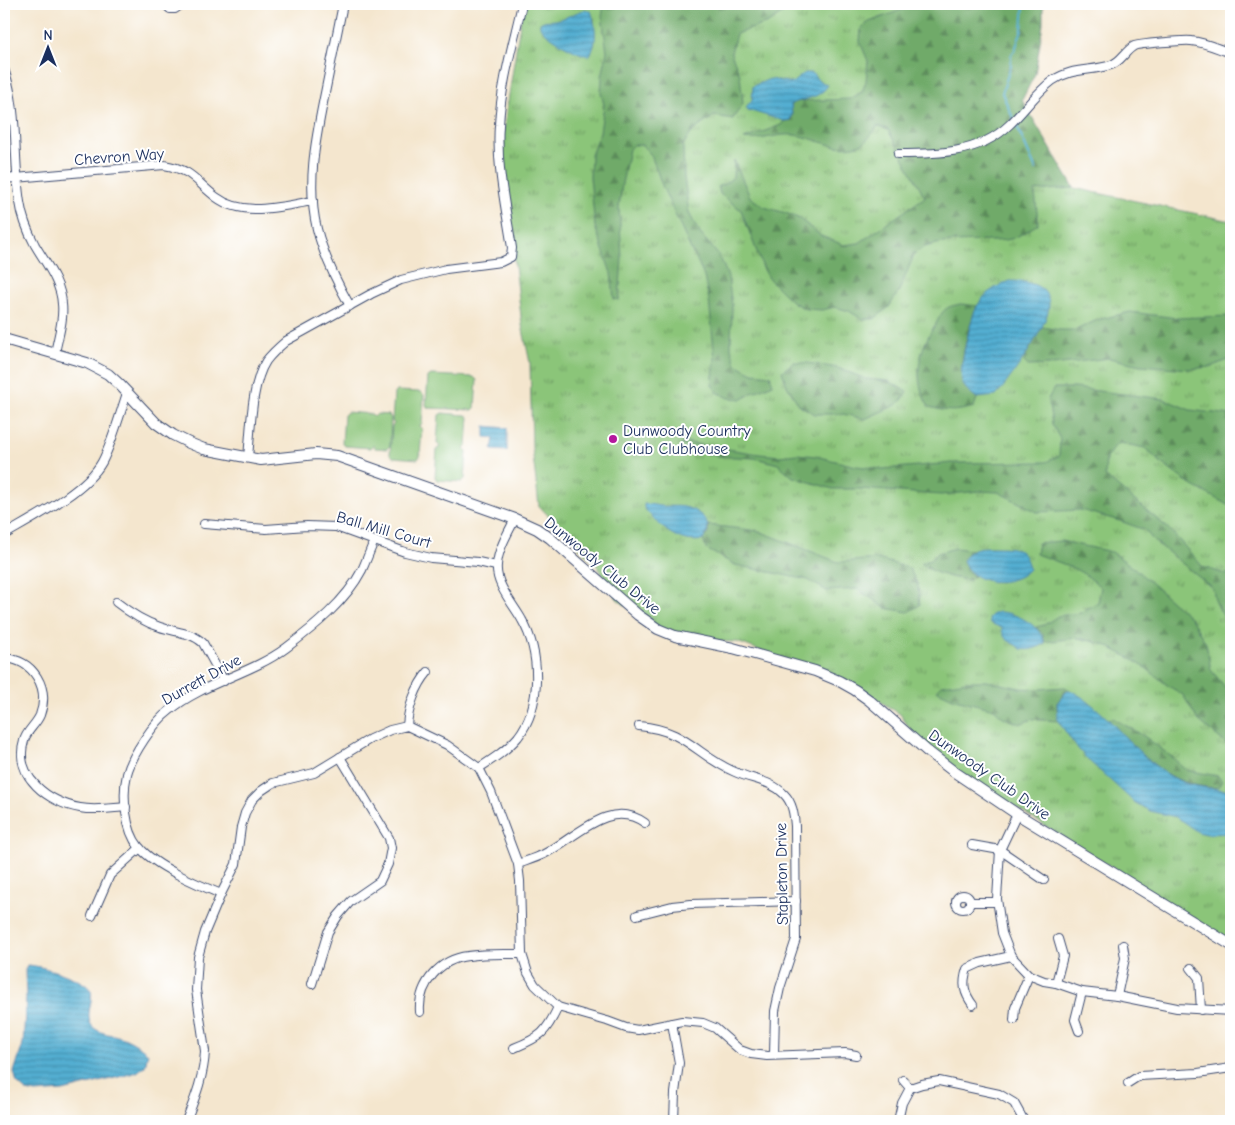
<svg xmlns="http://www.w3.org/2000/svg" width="1235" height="1125" viewBox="0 0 1235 1125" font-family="'Comic Neue',sans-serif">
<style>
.grass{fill:url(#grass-tufts);stroke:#537a6c}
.forest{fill:url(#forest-firs);stroke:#466c64}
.garden{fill:#8bc579;stroke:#537a6c}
.water{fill:url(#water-rules);stroke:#376e98}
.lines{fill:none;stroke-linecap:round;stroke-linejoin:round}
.stream{stroke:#53aed1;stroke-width:2}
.street-casing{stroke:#3c4a6f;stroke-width:10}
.secondary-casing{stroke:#3c4a6f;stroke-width:12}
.street{stroke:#fff;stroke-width:8}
.secondary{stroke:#fff;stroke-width:10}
.poi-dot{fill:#b5179e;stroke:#fff;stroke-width:2}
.labels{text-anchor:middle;stroke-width:4;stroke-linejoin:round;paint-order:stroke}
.street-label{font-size:16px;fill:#1b2f5e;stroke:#fff}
.poi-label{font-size:16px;fill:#1b2f5e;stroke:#fff;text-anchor:start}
</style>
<defs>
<pattern id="grass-tufts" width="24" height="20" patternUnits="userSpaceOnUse" patternTransform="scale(1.25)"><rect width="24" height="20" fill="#8bc579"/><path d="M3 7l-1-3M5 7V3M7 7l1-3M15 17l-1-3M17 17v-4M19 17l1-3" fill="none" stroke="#71a066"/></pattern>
<pattern id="forest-firs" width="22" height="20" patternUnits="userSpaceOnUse" patternTransform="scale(1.25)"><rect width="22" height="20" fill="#70aa69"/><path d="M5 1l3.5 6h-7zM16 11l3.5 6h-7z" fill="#5b8b5a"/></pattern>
<pattern id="water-rules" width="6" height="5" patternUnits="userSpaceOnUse" patternTransform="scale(1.25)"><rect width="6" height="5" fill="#53aed1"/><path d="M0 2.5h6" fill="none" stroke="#448ead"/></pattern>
</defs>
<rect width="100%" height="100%" fill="#fff"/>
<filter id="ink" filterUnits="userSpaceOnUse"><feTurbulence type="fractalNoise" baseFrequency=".02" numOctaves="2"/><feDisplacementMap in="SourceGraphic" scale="10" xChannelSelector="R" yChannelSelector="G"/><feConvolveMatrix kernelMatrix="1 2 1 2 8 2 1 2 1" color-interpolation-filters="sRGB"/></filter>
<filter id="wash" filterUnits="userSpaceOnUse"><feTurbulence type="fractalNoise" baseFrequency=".0096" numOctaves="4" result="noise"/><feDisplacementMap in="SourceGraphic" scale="20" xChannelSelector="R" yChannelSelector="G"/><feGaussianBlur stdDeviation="1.12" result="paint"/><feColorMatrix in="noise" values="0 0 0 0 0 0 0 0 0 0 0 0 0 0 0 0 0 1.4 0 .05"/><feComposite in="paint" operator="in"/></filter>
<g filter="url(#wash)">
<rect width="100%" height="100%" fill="#f4e6ce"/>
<path class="grass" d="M523,4H1012L925,197L1074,188L1231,221V942L924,750L900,714L856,686L737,642L669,639L617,599L598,567L539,506L532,448L530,363L522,325L501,146Z"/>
<g class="forest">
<path d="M607,4H809L804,11H786L768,23L736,34L731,53L740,75L743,103L733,119L714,116L693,131L683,145L684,177L689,213L699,232L720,257L728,277L732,305L731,348L736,364L753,373L770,375L773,384L752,393L743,399L729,398L717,392L712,385L715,359L709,300L704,277L698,262L693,254L663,188L651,155L642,145H633L629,149L622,184L619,207L622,258L619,300L614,299L611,273L595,227L590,177L591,155L600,132L604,105L601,93L602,77L607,52L602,16L604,5Z"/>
<path d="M917,4H1043V24L1035,74L1022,100L1074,188L1035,191L1038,224C1030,229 1020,236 1011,239C986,245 930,235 914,255L899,291L889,307L874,319H862L849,311L835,307L822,310L806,309L794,303L782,292L770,280L763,268L741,210L720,194L718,186L725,184L733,177L734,160L750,197L764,207L786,213L800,219L821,236L844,245L859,243L925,197L888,130L878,126C874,131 868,140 863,143C839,154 818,138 794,135C777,133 760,142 744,139L781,125L784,121L790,120L792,115L791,104L798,101L850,99L862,92L866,81L868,61L860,42L861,28L869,22Z"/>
<path d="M961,304L977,306C972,317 960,360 962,371C963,381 969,392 977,398L974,407C956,412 947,412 929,407C912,380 918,351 935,325C938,321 941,312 946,309C949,306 956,305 961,304Z"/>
<path d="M1130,312L1177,318L1231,316V359L1210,367L1189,369L1140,365L1109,358L1053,365L1028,366L1024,362L1027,351L1042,327L1060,330H1076L1097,320Z"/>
<path d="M794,362L807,363L838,368L866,379L889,381L907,392L902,400L896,405L865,419L843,414H815L799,405L787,386L782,371Z"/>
<path d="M1054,388H1074L1164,399L1190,410L1231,415V507L1188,483L1161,463L1145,448L1120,443L1115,446L1106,458L1105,476L1169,529L1203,567L1225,574H1231V627C1225,619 1220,612 1216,602C1213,597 1215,592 1211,587L1152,539L1145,530L1120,521L1081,510L1037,512L998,492L979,491L941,495L860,489H833L793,477L778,464L755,458L716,456L697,451L681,445L684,442L759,454L780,456L797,454L815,456L856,466L883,469L952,463L1046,462L1059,456L1060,439L1052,424L1048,399Z"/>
<path d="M708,525L759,531L838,562L878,559L909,568L918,585L920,605L908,612L885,608L858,589L827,591L808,580L735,565L706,549L703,540L708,533Z"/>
<path d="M1061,541L1112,552L1134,568L1190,617L1206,643L1211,670L1231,694V748L1197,719L1183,695L1167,685L1146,668L1126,656L1103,644L1078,638L1044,642L1043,634L1036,627L1044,625L1058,616L1080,613L1098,602L1101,588C1084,569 1060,563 1036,554L1038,543Z"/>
<path d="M955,548L973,550L967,553L966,570L974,576L970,580C955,579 932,574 921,563L930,560L938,553Z"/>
<path d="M968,681H987L1020,688L1038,689L1065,687L1070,690L1066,692L1057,703L1058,721L1032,719L1020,724L1003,717L994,709L955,699L936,690L941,685Z"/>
<path d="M1113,718L1144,736L1172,757L1186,770L1218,776L1222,781L1219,786C1213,789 1207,787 1200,786C1163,781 1131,745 1107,719Z"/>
</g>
<g class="garden">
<path d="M431,375L474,377L477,380L475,408L473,410L428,408L426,405L428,377Z"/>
<path d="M397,391L421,392L424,395L422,423L420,426L422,428L420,456L418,459L393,457L390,454L392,426L394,424L392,421L394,393Z"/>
<path d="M347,412L371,414L374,417L377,414L389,415L391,418L390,446L387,449L375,448L373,445L370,448L345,446L342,443L344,415Z"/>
<path d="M442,413L466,415L469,417L467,446L464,448L467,451L465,479L462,482L437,480L435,477L437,449L440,447L437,443L439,415Z"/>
</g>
<g class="water">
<path d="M585,10L591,11C596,24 598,45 589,56C576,54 548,37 540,27V23C546,19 550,21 556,20C565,19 575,12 585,10Z"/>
<path d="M805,73H812L818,80L828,85C820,99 804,98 791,104L792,115L790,120L784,121L748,110L746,107L752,100L753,86L770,79L792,83Z"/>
<path d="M1010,281C1025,281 1048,284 1049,304C1050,323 1013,375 1000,391L996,396L977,398C972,394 966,390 963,384C957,372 970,326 974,313C981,295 994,287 1010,281Z"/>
<path d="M485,426L507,428V451L492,450L494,438L485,437Z"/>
<path d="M644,504C650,504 654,505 660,506C669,507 679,505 688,508C704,514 714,525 703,540C677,545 660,526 644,508Z"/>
<path d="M996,547C1015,547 1025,548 1029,569C1012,588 971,586 963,560C970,546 982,547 996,547Z"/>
<path d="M998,612C1016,612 1040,625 1045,643C1039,648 1028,651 1021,649C1020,648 1015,644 1014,644C1007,640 1002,637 1002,628L990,623L989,618L993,614Z"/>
<path d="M1070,690C1113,712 1136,762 1182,782C1197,788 1215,788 1231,791V833L1207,834L1198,832L1176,817L1150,811L1134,802L1087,759L1075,745L1058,721L1057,703L1066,692Z"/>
<path d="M27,965C39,965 87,979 91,991C94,1001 84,1016 92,1026C100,1035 114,1034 124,1038C133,1042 141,1047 148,1053L145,1066L137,1072L123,1076L63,1091L36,1093L26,1091L17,1083L14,1072L23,1044L26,998L25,970Z"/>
</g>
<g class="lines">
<g class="stream">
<path d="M1013,118L1002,93L1011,65V55L1015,50L1022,29L1024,4"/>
<path d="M1015,122L1036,170"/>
</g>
</g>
</g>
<g filter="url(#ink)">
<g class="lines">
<defs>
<g id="street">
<path d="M165,4L170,9H175L182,4"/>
<path d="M343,4C337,34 331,63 325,93C316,138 306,183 317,229C324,257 336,281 350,306"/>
<path d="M4,5L7,4"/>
<path d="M4,69C19,112 13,158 20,202C22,217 28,232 35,245C46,264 61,282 62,304C64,320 58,337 55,353"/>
<path d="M898,154C937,154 979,154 1009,125C1024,111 1036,93 1052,81C1072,67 1090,72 1111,65C1121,62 1125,51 1134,46C1138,44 1185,40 1191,41C1204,42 1219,49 1231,53"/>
<path d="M4,179L164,165C193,170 195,181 216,197C244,218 281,206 313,201"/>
<path d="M248,457C251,429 251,384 266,361C272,353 279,347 286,341L371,294L401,280L446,269L501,262L511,257L512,248C506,208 496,166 499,125C501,84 513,44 522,4"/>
<path d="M204,524L266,529L307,526L336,527L405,552L431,558L478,562L496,566"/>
<path d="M4,535C33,518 86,491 102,462C112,443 120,414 127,393"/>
<path d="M116,602C130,613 144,622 160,627C174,632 192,632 203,643L224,681"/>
<path d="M4,658C34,660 50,688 40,715C36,725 26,731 24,741C13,776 49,803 80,808C95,811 111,808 126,807"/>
<path d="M407,726C408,708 416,686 428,672"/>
<path d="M639,726C687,730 697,756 735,772C753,780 770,780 784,794C793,803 794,815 795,826L796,939L780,988L775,1011L774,1055"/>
<path d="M479,768C493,759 507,750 518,737C542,706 541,653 522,620C514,605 495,585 497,565C498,549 508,533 515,519"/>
<path d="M1017,814L1000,850L997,899L1002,933L1011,956L1029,975L1044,981L1056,983L1082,992L1117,996L1177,1008L1231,1011"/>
<path d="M972,845L1000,850L1044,880"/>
<path d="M518,864C526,861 536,858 544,854C575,839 609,797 645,823"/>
<path d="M221,894C197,884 156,867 139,847C125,830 122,795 127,774C132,755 154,722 169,711C202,683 251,674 286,648C314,627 346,601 362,570C366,561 370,551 374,541"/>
<circle cx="963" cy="902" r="7"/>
<path d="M970,902H997"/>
<path d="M637,915L672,906L691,904L796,901"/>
<path d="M92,916L110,875L140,848"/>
<path d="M1191,968L1199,978L1201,1010"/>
<path d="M1056,983L1063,956L1058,939"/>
<path d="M312,984L328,932L338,916L351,901L380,881L388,864L391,848L389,838L340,757"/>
<path d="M1117,996L1125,958L1123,945"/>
<path d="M973,1005C964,993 962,984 967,969L980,963L1011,956"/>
<path d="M420,1012C418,984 440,959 468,956C485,953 504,954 522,954"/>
<path d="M1014,1020L1015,1008L1029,975"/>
<path d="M672,1023L679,1063L675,1093L674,1121"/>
<path d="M1079,1031L1075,1020L1082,992"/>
<path d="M514,1048C541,1037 546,1033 558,1007"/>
<path d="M903,1080L910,1088"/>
<path d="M1128,1083L1139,1076L1198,1073L1231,1068"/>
<path d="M186,1121C195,1098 204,1076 205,1051L196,990L198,957L205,932L221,894L236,864L241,827L245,813L252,800L261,791L273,783L314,773L370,739L390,730L407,726L447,745L479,768L491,792L518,864L520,881L522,954L528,973L535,985L558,1007L607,1021L626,1028L638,1030L682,1021L703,1023L715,1028L740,1050L751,1054L767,1056L845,1053L856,1055"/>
<path d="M898,1121L902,1103L910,1088L922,1084L939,1081L999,1094L1014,1103L1024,1121"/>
</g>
<path id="secondary" d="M4,339L87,363L108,374L119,384L156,423L173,435L189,443L204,449L261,460L316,454L337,456L515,519L537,529L550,538L638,615L658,629L675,636L733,648L815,671L839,681L855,690L869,700L927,751L953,771L1017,814L1231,945"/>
</defs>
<use href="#street" class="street-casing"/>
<use href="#secondary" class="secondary-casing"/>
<use href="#street" class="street"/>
<use href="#secondary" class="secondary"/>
</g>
</g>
<circle class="poi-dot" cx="613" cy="439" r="5"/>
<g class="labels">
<g class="street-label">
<text transform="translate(119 156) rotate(-4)" y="6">Chevron Way</text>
<text transform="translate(384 529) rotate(16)" y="6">Ball Mill Court</text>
<text transform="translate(603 565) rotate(39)" y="6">Dunwoody Club Drive</text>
<text transform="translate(201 679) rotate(-29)" y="6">Durrett Drive</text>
<text transform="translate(990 774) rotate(35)" y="6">Dunwoody Club Drive</text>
<text transform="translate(781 874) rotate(-91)" y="6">Stapleton Drive</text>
</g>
<g class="poi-label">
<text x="623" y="436">Dunwoody Country<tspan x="623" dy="18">Club Clubhouse</tspan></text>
</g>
</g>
<rect width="1235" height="1125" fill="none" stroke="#fff" stroke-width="20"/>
<g transform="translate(48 48)" stroke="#ffffff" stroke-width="4" paint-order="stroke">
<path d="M0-4L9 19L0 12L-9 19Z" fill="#1b2f5e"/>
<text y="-8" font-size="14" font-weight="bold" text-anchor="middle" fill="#1b2f5e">N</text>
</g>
</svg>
